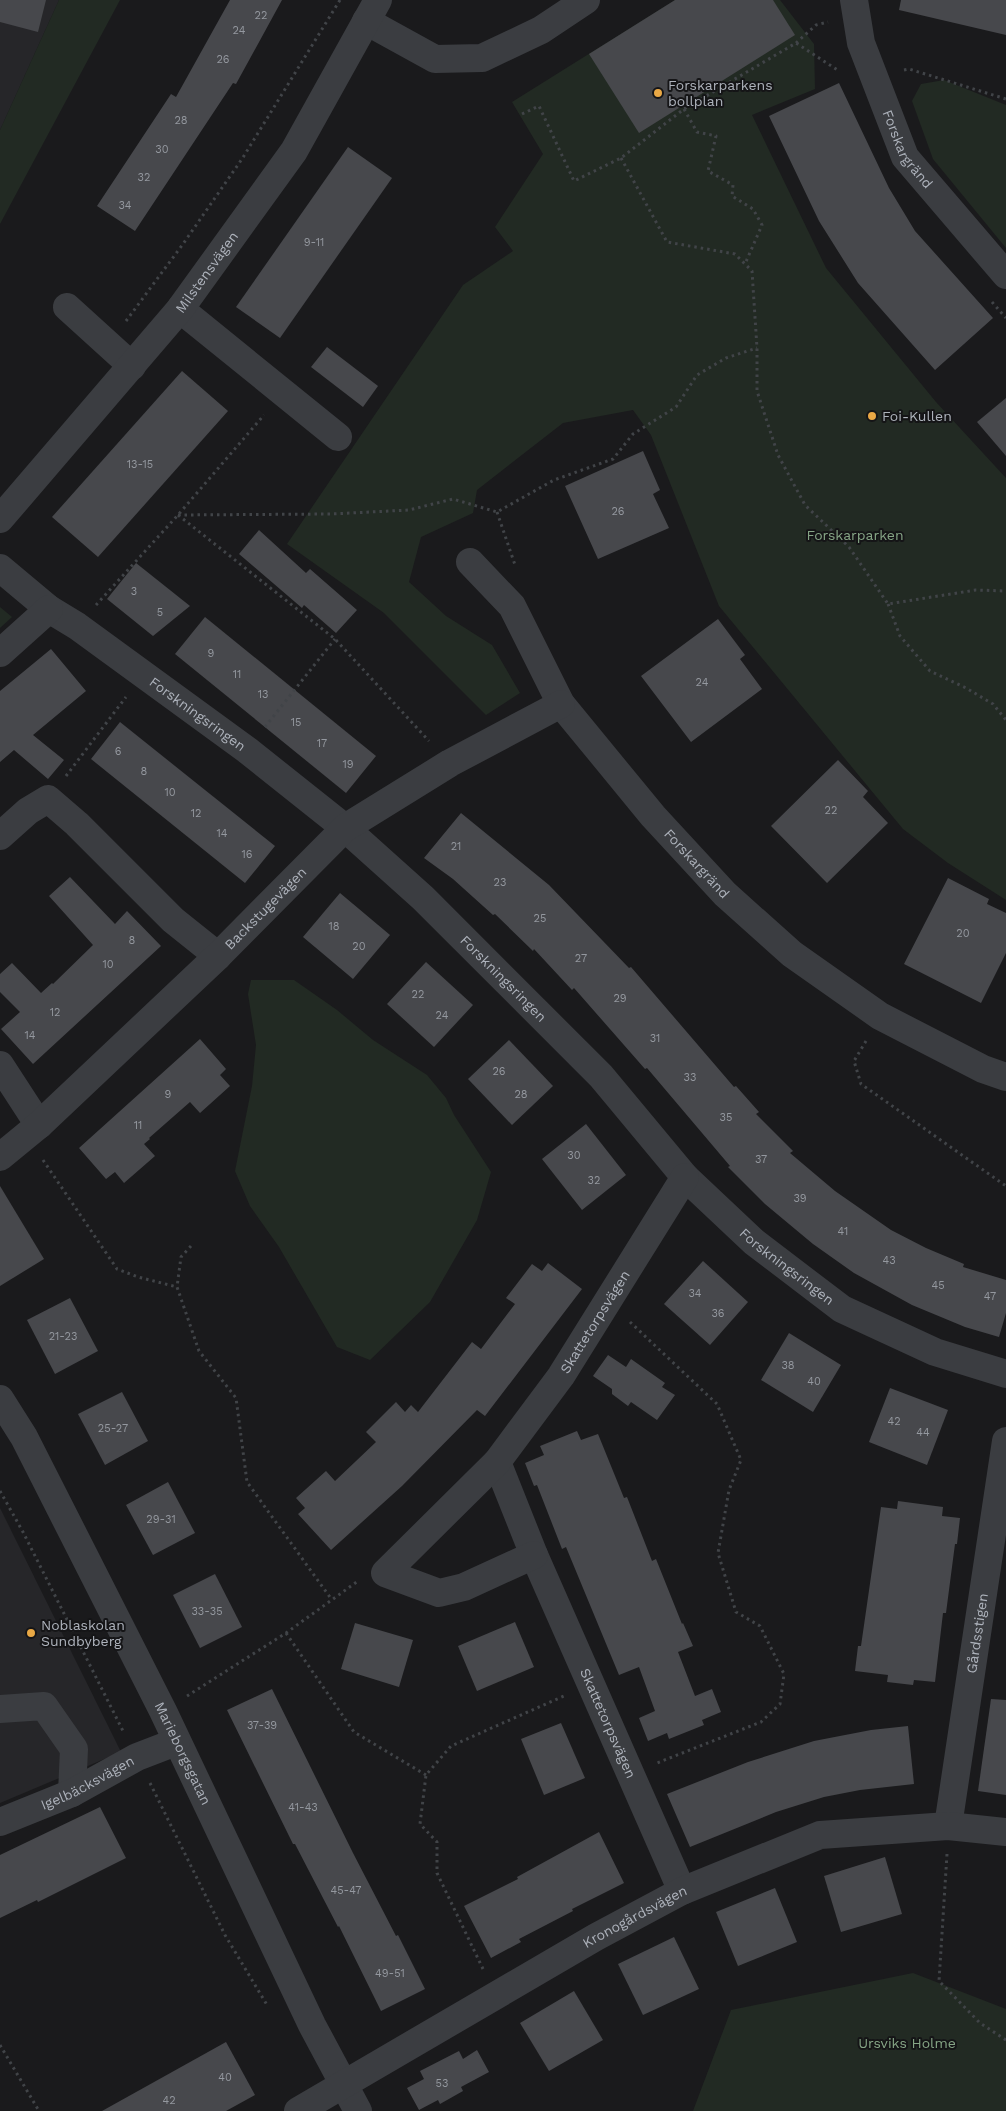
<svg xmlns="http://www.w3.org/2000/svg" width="1006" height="2111" viewBox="0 0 1006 2111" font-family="'Work Sans',sans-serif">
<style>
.built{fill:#262629}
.green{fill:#222a23}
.building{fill:#47484c}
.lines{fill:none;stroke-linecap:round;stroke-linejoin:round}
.path{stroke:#414448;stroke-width:3;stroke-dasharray:2.5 4;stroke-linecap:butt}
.minor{stroke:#3b3d41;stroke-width:28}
.poi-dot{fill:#e9a845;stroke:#151517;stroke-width:2}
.labels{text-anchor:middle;stroke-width:4;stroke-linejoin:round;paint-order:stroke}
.number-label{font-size:11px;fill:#94989f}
.poi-label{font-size:14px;fill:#adb2bb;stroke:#151517;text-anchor:start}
.street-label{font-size:14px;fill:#adb2bb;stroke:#151517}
.park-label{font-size:14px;fill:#86a586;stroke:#151517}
</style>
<rect width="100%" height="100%" fill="#1a1a1c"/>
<g class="built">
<path d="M0,0H59L0,130Z"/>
<path d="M0,1508L121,1752L0,1803Z"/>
</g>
<g class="green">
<path d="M59,0H120L0,224V130Z"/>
<path d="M675,0H780L814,44L815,89L752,115L826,268L936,402L1006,478V900L948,863L903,829L719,606L651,435L633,410L563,423L477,490L473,513L421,537L409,582L446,616L492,645L520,693L486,715L384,613L287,544L463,285L513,251L495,227L543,154L512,102Z"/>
<path d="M944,80L1006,105V248L933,159L912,101L921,84Z"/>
<path d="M0,607L12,617L0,628Z"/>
<path d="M251,980H294L337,1010L373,1040L427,1075L446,1098L454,1115L491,1172L477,1220L430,1302L370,1360L337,1347L279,1247L250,1206L235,1171L252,1086L256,1045L248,994Z"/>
<path d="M913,1973L1006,2009V2111H693L731,2010Z"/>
</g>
<g class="building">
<path d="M0,0H46L38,32L0,22Z"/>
<path d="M230,0H282L236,84L233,83L135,231L97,206L171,94L176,97Z"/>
<path d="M675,0H773L795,35L639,133L589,54Z"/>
<path d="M901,0H1006V35L899,10Z"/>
<path d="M839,83L889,188L915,231L993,318L935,370L858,283L819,221L769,116Z"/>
<path d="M348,147L392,178L280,338L236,307Z"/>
<path d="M327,347L378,386L363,407L311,367Z"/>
<path d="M182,371L228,411L98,557L52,517Z"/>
<path d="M1006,398V456L977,422Z"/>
<path d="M643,451L660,490L653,494L669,528L598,559L565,486Z"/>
<path d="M259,530L306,573L310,569L357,610L336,633L304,605L302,608L239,554Z"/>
<path d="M136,563L190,606L153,636L107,599Z"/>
<path d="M205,617L376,756L346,793L175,654Z"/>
<path d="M718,619L745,655L740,659L762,689L691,742L641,676Z"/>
<path d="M51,649L86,691L33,735L64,760L48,779L14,750L0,762V691Z"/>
<path d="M120,722L275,846L245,883L91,759Z"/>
<path d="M838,760L868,791L863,797L888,823L827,883L771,826Z"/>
<path d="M461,813L549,885L629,968L631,967L734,1087L736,1086L759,1112L756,1114L793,1151L790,1153L835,1191L891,1230L926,1248L964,1264L963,1267L1006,1280V1313L999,1337L965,1327L912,1305L854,1273L813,1244L765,1204L728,1167L730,1166L647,1068L645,1069L574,988L572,990L534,949L533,951L495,914L493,915L453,879L424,858Z"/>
<path d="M70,877L115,924L127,911L161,946L33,1064L1,1029L20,1012L0,992V974L12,963L41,993L52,983L53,984L93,945L49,896Z"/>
<path d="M948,878L989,899L987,904L1006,913V953L981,1003L904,964Z"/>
<path d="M340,893L390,935L353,979L303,937Z"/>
<path d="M426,962L473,1005L434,1047L387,1004Z"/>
<path d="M200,1039L226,1069L220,1075L230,1086L200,1113L190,1102L149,1138L150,1139L144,1144L155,1156L124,1183L115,1172L106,1179L79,1148Z"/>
<path d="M509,1040L553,1086L512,1125L468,1079Z"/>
<path d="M586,1124L626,1175L582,1210L542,1159Z"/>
<path d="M0,1186L44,1259L0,1286Z"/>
<path d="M703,1261L748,1302L710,1345L664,1304Z"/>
<path d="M548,1263L582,1289L485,1416L477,1410L402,1486L331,1550L298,1514L305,1508L296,1498L326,1471L335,1481L376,1442L366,1432L396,1402L405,1412L411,1405L418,1412L472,1342L481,1349L515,1304L506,1298L532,1264L542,1271Z"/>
<path d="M70,1298L98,1351L55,1374L27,1320Z"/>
<path d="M789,1333L841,1365L813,1412L761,1380Z"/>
<path d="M608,1355L626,1367L631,1359L665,1383L662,1387L675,1395L657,1420L631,1402L628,1406L612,1394V1389L593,1376Z"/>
<path d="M890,1388L948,1410L927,1465L869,1442Z"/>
<path d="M122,1392L148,1441L105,1465L78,1414Z"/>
<path d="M577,1431L581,1440L598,1434L624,1498L627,1497L652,1561L656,1559L682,1624L683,1623L693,1646L678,1652L695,1696L712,1689L721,1712L702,1720L704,1725L669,1739L667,1733L648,1741L639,1718L655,1711L639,1667L619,1675L566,1547L562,1549L537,1485L534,1486L525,1463L544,1455L540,1446Z"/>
<path d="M168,1482L195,1533L153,1555L126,1505Z"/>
<path d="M898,1501L943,1507L942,1516L960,1518L957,1544H955L946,1613H943L935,1682L914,1680L913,1685L887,1682L888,1675L855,1671L858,1646H861L881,1507L897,1509Z"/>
<path d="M215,1574L242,1627L200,1648L173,1595Z"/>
<path d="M515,1622L534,1667L477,1691L458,1646Z"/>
<path d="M355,1623L413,1640L399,1687L341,1669Z"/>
<path d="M272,1689L353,1853L396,1936L398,1935L425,1989L381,2011L339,1926L338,1927L295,1844H293L227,1710Z"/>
<path d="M991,1699L1006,1700V1795L978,1791Z"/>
<path d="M561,1723L585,1778L544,1795L521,1739Z"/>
<path d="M908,1726L914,1784L860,1790L824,1797L776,1812L690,1847L667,1794L748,1762L814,1741L871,1730Z"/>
<path d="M100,1807L126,1858L38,1902L37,1900L0,1918V1855Z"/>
<path d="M599,1832L624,1883L572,1909L573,1911L519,1939L521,1942L491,1958L464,1906L518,1879L517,1877Z"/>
<path d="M885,1857L902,1914L841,1932L824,1876Z"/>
<path d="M775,1888L797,1942L738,1966L716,1912Z"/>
<path d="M674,1937L699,1989L643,2015L618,1964Z"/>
<path d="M574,1991L603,2040L549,2071L520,2023Z"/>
<path d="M226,2042L255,2095L226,2111H102Z"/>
<path d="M477,2050L489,2072L461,2087L463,2091L440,2104L438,2100L419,2110L407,2088L424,2079L420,2071L459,2051L463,2059Z"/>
</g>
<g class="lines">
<g class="path">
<path d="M796,43L816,25L828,22"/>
<path d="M904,70L909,69L1006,99"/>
<path d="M684,109L697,132L716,136L708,171L733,185L732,196L753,209L762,225L745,264"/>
<path d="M522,114L539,106L574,181L621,158L684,109L796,43L839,71"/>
<path d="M621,158L667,242L735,254L752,271L757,348V391L778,455L805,505L849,547L888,604L976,590L1006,591"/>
<path d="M992,302L1006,318"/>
<path d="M126,321L183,244L242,159L340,0"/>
<path d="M497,512L515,565"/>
<path d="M178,515L331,514L409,510L453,499L497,512L554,480L613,459L633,434L676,407L697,375L726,358L757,348"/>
<path d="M178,515L335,639L429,741"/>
<path d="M888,604L900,636L930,671L966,688L993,704L1006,720"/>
<path d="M96,605L178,515L264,415"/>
<path d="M265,727L335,639"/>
<path d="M66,776L126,697"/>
<path d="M866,1041L854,1061L861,1084L1006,1186"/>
<path d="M43,1160L117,1269L138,1277L177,1287"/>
<path d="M191,1246L181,1257L177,1287L199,1351L236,1398L247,1482L332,1600"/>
<path d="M630,1322L717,1404L741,1460L729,1490L718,1553L736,1612L760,1626L784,1674L780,1704L761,1722L657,1763"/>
<path d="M0,1491L23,1532L123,1731"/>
<path d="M286,1633L354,1732L426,1775"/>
<path d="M187,1696L286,1633L358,1581"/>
<path d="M150,1783L225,1935L267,2005"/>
<path d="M947,1854L939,1981L980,2023L1006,2040"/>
<path d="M483,1969L437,1873V1842L420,1824L426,1775L451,1746L564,1696"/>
<path d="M0,2045L39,2111"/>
</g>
<g class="minor">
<path id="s1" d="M854,0L861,43L905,157L1006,275"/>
<path d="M366,21L435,59L482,58L541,30L586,0"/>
<path d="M67,307L132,366"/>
<path d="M180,309L338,437"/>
<path id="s2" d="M0,519L180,309L294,151L378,0"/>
<path id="s3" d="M470,562L512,606L561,704L653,816L725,894L792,954L880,1016L983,1069L1006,1077"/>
<path id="s4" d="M0,568L49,609L77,626L247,750L345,828L423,898L601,1076L685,1177L754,1242L842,1309L935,1352L1006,1374"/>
<path d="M0,653L49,609"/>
<path d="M0,836L28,811L48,799L77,824L173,920L218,956"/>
<path d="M0,1065L39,1125"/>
<path id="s5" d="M0,1157L39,1125L218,956L345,828L450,763L561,704"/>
<path id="s6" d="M0,1399L24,1437L163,1711L312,2025L358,2111"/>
<path id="s7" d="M497,1462L534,1555L682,1891"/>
<path id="s8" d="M534,1555L464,1587L439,1593L385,1573L497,1462L561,1376L685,1177"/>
<path d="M0,1709L44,1706L74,1749L72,1793"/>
<path id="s9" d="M0,1822L72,1793L137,1757L176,1742"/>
<path id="s10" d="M948,1826L1006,1441"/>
<path id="s11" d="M298,2111L596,1937L682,1891L820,1835L948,1826L1006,1832"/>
</g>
</g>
<g class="poi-dot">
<circle cx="658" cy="93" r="5"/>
<circle cx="872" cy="416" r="5"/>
<circle cx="31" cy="1633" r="5"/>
</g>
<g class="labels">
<g class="number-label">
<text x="261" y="19">22</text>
<text x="239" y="34">24</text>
<text x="223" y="63">26</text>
<text x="181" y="124">28</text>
<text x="162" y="153">30</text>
<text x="144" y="181">32</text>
<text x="125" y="209">34</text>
<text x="314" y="246">9-11</text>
<text x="140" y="468">13-15</text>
<text x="618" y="515">26</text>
<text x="134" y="595">3</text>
<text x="160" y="616">5</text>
<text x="211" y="657">9</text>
<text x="237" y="678">11</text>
<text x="702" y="686">24</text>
<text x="263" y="698">13</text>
<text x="296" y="726">15</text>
<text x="322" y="747">17</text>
<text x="118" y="755">6</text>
<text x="348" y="768">19</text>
<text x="144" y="775">8</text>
<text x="170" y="796">10</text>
<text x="831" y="814">22</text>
<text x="196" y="817">12</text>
<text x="222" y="837">14</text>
<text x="456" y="850">21</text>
<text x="247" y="858">16</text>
<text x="500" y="886">23</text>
<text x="540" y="922">25</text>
<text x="334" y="930">18</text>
<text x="963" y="937">20</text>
<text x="132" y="944">8</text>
<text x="359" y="950">20</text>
<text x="581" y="962">27</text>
<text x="108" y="968">10</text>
<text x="418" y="998">22</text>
<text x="620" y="1002">29</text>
<text x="55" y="1016">12</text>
<text x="442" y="1019">24</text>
<text x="30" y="1039">14</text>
<text x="655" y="1042">31</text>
<text x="499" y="1075">26</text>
<text x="690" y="1081">33</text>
<text x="168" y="1098">9</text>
<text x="521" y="1098">28</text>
<text x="726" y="1121">35</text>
<text x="138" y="1129">11</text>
<text x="574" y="1159">30</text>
<text x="761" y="1163">37</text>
<text x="594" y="1184">32</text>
<text x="800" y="1202">39</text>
<text x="843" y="1235">41</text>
<text x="889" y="1264">43</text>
<text x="938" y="1289">45</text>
<text x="695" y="1297">34</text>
<text x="990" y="1300">47</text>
<text x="718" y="1317">36</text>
<text x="63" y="1340">21-23</text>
<text x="788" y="1369">38</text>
<text x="814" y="1385">40</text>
<text x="894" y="1425">42</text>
<text x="113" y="1432">25-27</text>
<text x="923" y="1436">44</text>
<text x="161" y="1523">29-31</text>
<text x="207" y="1615">33-35</text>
<text x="262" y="1729">37-39</text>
<text x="303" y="1811">41-43</text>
<text x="346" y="1894">45-47</text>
<text x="390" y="1977">49-51</text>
<text x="225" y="2081">40</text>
<text x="442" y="2087">53</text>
<text x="169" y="2104">42</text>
</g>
<g class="poi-label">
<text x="668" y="90">Forskarparkens<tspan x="668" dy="16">bollplan</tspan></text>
<text x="882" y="421">Foi-Kullen</text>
<text x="41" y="1630">Noblaskolan<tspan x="41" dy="16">Sundbyberg</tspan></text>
</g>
<g class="street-label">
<text dy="5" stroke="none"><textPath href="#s1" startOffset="160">Forskargränd</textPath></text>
<text dy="5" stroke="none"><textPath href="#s2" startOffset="322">Milstensvägen</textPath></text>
<text dy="5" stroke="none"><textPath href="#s4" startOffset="246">Forskningsringen</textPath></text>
<text dy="5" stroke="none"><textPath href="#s3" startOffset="380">Forskargränd</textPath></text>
<text dy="5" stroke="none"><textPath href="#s5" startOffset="364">Backstugevägen</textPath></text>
<text dy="5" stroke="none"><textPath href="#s4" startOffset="651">Forskningsringen</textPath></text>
<text dy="5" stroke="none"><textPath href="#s4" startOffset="1056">Forskningsringen</textPath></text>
<text dy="5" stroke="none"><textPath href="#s8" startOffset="489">Skattetorpsvägen</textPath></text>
<text dy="5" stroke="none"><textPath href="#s10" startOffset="195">Gårdsstigen</textPath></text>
<text dy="5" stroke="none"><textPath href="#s7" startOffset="284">Skattetorpsvägen</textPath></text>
<text dy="5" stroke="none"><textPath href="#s6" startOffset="399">Marieborgsgatan</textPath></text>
<text dy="5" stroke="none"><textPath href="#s9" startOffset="96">Igelbäcksvägen</textPath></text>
<text dy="5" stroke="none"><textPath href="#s11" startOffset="389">Kronogårdsvägen</textPath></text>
</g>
<g class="park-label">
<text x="855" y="540">Forskarparken</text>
<text x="907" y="2048">Ursviks Holme</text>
</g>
</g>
</svg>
